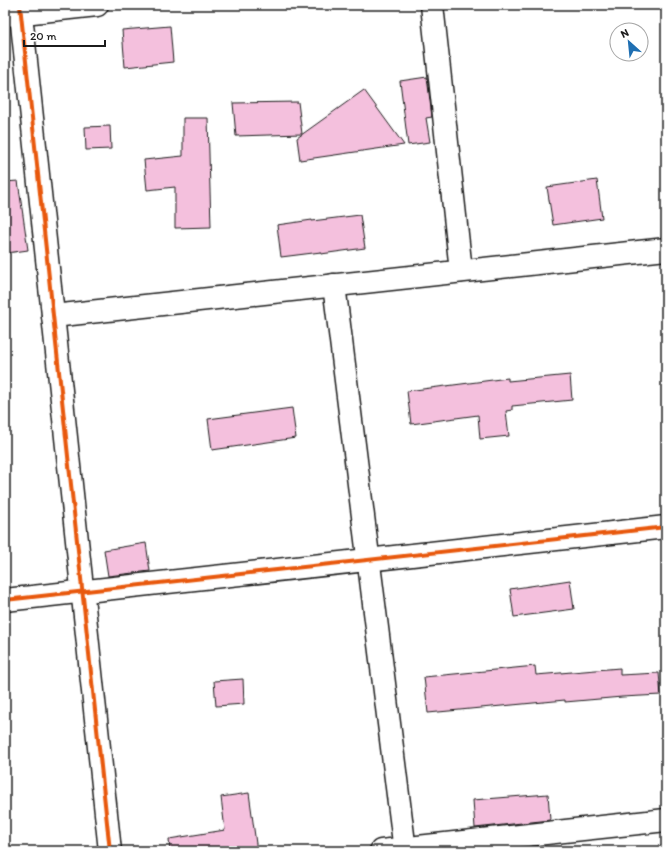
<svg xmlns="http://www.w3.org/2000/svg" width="671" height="856" viewBox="0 0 671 856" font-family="Itim,sans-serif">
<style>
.building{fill:#f4c0dd;stroke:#1c1c1c}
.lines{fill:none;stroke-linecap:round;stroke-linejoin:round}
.minor-casing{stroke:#1c1c1c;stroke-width:25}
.minor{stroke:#fff;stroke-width:22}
.cycleway-casing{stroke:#fff;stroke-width:6}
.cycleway{stroke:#e8590c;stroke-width:4}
</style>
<rect width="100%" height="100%" fill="#fff"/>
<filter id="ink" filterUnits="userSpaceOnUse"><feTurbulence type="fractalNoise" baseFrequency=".025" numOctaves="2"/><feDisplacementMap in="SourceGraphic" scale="8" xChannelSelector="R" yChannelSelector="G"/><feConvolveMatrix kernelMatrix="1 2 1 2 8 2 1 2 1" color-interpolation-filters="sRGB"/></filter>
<g filter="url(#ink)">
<g class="building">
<path d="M170,26L173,62L125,67L122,30Z"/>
<path d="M427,77L432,117L426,118L430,142L408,145L400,81Z"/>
<path d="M364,90L404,145L300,160L297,138Z"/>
<path d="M298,102L302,134L236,136L233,103Z"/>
<path d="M183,118H208L211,227L175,228V187L147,190L144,160L183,156Z"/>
<path d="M110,126L111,149L86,150L85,127Z"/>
<path d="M597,180L602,218L553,225L547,187Z"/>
<path d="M18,181L28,250L7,253L5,239V182Z"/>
<path d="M360,215L365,248L321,254V252L281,257L277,225L312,220V221Z"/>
<path d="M570,375L572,400L512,406V410L506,411L509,436L480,439L478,415L411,424L407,391L508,378V381Z"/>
<path d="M292,408L296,438L212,450L208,419Z"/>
<path d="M146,543L150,571L108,576L104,550Z"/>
<path d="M570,580L574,609L514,617L510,589Z"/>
<path d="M535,666L536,675L620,668V675L659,673L661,695L622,697L565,702V700L428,713L424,677Z"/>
<path d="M243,679L244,704L216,706L214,681Z"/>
<path d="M249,793L257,851H170L169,839L225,830L221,797Z"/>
<path d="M548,794L550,820L475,828L473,800Z"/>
</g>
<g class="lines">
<defs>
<g id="minor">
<path d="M20,5L110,851"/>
<path d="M432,5L461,271"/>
<path d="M5,15L97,5"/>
<path d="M334,285L405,851"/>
<path d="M53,316L666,249"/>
<path d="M5,600L666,527"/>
<path d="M381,851L666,820"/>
</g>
</defs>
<use href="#minor" class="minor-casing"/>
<use href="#minor" class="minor"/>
<defs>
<g id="cycleway">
<path d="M20,5L110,851"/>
<path d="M5,600L666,527"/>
</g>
</defs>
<use href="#cycleway" class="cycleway-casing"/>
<use href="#cycleway" class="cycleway"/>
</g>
</g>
<rect width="671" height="856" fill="none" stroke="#fff" stroke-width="20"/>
<rect x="10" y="10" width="651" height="836" fill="none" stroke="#1c1c1c" stroke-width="1.5" filter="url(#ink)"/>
<g transform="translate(629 42) rotate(333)"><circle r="19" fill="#ffffff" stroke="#a4a4a4"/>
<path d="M0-3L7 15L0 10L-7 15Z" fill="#1f6fb2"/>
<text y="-6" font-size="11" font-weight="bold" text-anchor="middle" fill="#1c1c1c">N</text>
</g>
<path d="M24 40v6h81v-6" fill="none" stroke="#1c1c1c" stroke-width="2"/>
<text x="30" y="40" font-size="12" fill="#1c1c1c" stroke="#ffffff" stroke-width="3" paint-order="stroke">20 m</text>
</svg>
